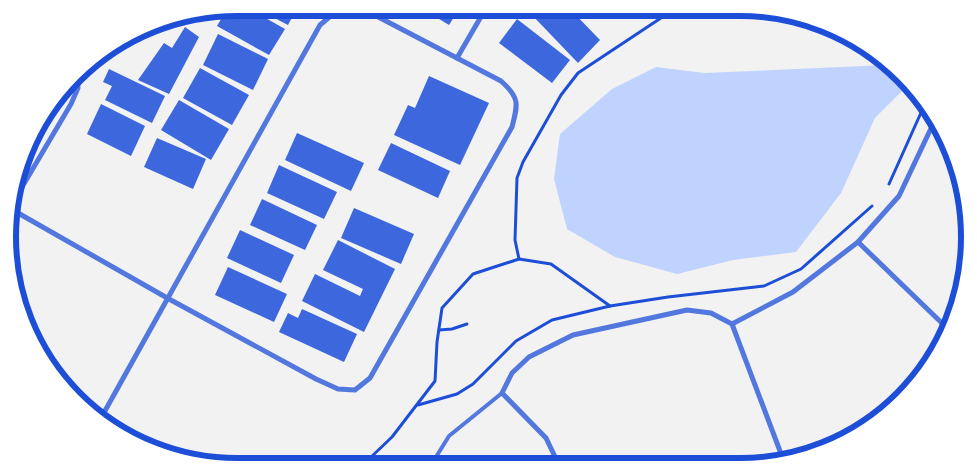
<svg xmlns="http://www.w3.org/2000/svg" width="977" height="474" viewBox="0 0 977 474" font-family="'Roboto Serif',serif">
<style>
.water{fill:#bfd3fe}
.building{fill:#3d67dc}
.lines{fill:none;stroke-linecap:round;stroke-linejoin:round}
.path{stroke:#1d4ed8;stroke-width:3}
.service{stroke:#5277de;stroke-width:4}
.minor{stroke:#5277de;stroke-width:5}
.rim{fill:none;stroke:#1d4ed8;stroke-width:6}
</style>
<rect width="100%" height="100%" fill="#f2f2f2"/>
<path class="water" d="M886,65L901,77L905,88L875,118L841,193L796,252L733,260L677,274L615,257L567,229L554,179L560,134L612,89L656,67L705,73Z"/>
<g class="building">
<path d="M237,8H248L285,29L269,55L217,26L227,9Z"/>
<path d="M255,8H297L288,25Z"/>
<path d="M421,8H457L459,9L449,25Z"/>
<path d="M537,8H569L600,40L578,63L531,14Z"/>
<path d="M517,19L570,60L552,83L499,43Z"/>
<path d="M151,26L155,34L97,56V55Z"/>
<path d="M185,27L199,37L169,94L138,80L164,43L172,48Z"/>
<path d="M218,34L268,59L253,90L203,65Z"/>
<path d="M200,68L249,95L232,125L183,98Z"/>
<path d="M109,69L165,96L152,123L105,100L112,86L103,82Z"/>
<path d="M429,76L489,103L460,165L394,135L408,105L415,108Z"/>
<path d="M179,100L229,129L211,160L161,130Z"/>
<path d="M101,104L145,126L131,156L87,134Z"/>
<path d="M297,133L364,163L351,191L285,160Z"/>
<path d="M157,138L206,159L193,189L144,167Z"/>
<path d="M391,143L450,171L438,198L378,170Z"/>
<path d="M279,165L337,192L324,219L267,193Z"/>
<path d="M262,199L317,225L305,250L250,225Z"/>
<path d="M354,208L414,234L401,264L341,238Z"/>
<path d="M240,230L294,255L281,283L227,258Z"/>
<path d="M338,240L395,269L364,332L302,301L315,274L360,296L363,289L323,270Z"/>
<path d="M228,267L287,294L274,322L215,295Z"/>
<path d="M302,309L357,334L344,362L279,332L288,313L298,318Z"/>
</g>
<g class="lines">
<g class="path">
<path d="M889,184L924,106"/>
<path d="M519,259L515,240L517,178L523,162L561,95L578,73L676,8"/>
<path d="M439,330L452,329L467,324"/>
<path d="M418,405L457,394L473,384L516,341L552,320L610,306"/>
<path d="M367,466L369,459L392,437L435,381L437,342L442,308L473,274L519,259L551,264L610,306L668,297L764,286L801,269L872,206"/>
</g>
<path class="service" d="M431,465L449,436L502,393"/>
<g class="minor">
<path d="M457,58L486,8"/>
<path d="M12,204L71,104L78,88L77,76"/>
<path d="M11,209L169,299L316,379L338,389L355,390L370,378L512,127C518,104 520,98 501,81L361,8"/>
<path d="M858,242L948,329"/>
<path d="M732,324L793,292L858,242L899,196L934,122"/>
<path d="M101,418L320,25L340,8"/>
<path d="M559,465L546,438L502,393L512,373L529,357L573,335L687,310L711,313L732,324L783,459"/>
</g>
</g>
<path d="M0 0H977V474H0ZM237 16H740A221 221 0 0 1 961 237V237A221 221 0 0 1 740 458H237A221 221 0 0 1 16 237V237A221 221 0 0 1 237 16Z" fill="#fff" fill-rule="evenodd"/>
<path class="rim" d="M237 16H740A221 221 0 0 1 961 237V237A221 221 0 0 1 740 458H237A221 221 0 0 1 16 237V237A221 221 0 0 1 237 16Z"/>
</svg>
